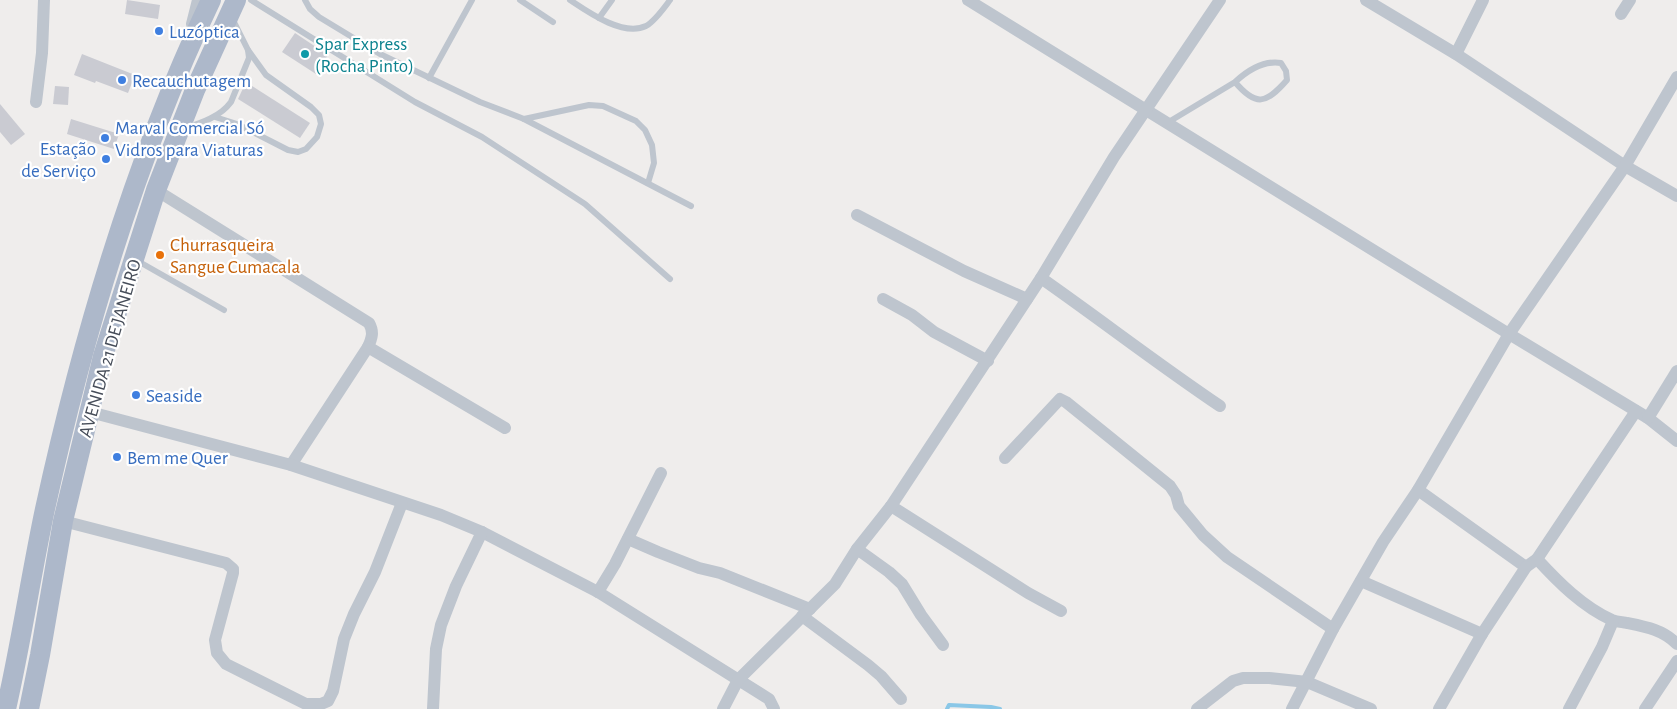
<svg xmlns="http://www.w3.org/2000/svg" width="1677" height="709" viewBox="0 0 1677 709" font-family="'Alegreya Sans',sans-serif">
<style>
.lines{fill:none;stroke-linecap:round;stroke-linejoin:round}
.stream{stroke:#8ac7e7;stroke-width:4}
.building{fill:#cacbd2}
.lane{stroke:#bec5ce;stroke-width:6}
.street{stroke:#bec5ce;stroke-width:12}
.primary{stroke:#adb8ca;stroke-width:20}
.shop-dot{fill:#3f7fe0;stroke:#fff;stroke-width:2}
.culture-dot{fill:#0f9aa8;stroke:#fff;stroke-width:2}
.food-dot{fill:#e8710a;stroke:#fff;stroke-width:2}
.labels{text-anchor:middle;stroke-width:4.5;stroke-linejoin:round;paint-order:stroke}
.shop-label{font-size:19px;fill:#366cbe;stroke:#fff;text-anchor:start}
.culture-label{font-size:19px;fill:#0d838f;stroke:#fff;text-anchor:start}
.food-label{font-size:19px;fill:#c56008;stroke:#fff;text-anchor:start}
.street-label{font-size:19px;fill:#464d59;stroke:#fff}
</style>
<rect width="100%" height="100%" fill="#efedec"/>
<g class="lines">
<path class="stream" d="M947,709L949,705L991,707L1000,709"/>
</g>
<g class="building">
<path d="M127,0L160,5L158,19L125,14Z"/>
<path d="M295,33L328,55L316,74L282,52Z"/>
<path d="M82,54L135,75L128,93L96,81L95,83L74,75Z"/>
<path d="M246,82L310,123L300,138L238,99Z"/>
<path d="M55,86L69,87L68,105L53,104Z"/>
<path d="M0,104L25,134L11,145L0,132Z"/>
<path d="M71,119L119,134L114,149L67,134Z"/>
</g>
<g class="lines">
<g class="lane">
<path d="M251,0L415,102L482,137L585,204L670,279"/>
<path d="M305,0L310,9L319,17L380,54L480,102L524,119L691,206"/>
<path d="M520,0L553,22"/>
<path d="M570,0C588,12 623,37 646,26C655,21 664,8 670,0"/>
<path d="M599,18L612,0"/>
<path d="M429,78L472,0"/>
<path d="M215,117L237,124L288,150L298,152L306,149L317,137L321,124L319,115L311,107L266,75L248,50"/>
<path d="M524,119L589,105L603,106L636,121L645,130L652,145L654,163L648,183"/>
<path d="M1167,123L1235,82C1248,70 1263,60 1281,63L1286,71L1287,80C1266,104 1256,107 1235,82"/>
<path d="M183,129C201,123 220,117 231,102L249,58L248,50L232,18"/>
<path d="M136,260L224,310"/>
</g>
<g class="street">
<path d="M968,0L1509,334L1648,418L1677,441"/>
<path d="M1366,0L1456,54L1625,166L1677,196"/>
<path d="M1621,14L1630,0"/>
<path d="M192,24L198,0"/>
<path d="M1456,54L1483,0"/>
<path d="M36,102L42,53L44,0"/>
<path d="M156,190L369,323C374,332 372,338 368,347L291,465"/>
<path d="M857,215L964,271L1027,299"/>
<path d="M1041,278C1101,320 1159,365 1220,406"/>
<path d="M883,299L912,315L934,332L988,361"/>
<path d="M368,347L505,428"/>
<path d="M90,412L291,465L441,515L482,532L598,592L769,699L774,709"/>
<path d="M1648,418L1677,371"/>
<path d="M1005,458L1060,399L1066,402L1170,486L1176,495L1179,506L1203,535L1227,557L1333,629"/>
<path d="M1418,490L1526,567L1537,559C1558,582 1583,607 1612,620C1617,622 1623,622 1627,623C1647,627 1663,630 1677,644"/>
<path d="M891,506L1028,593L1061,611"/>
<path d="M63,521L226,563L233,569V573L215,640L217,653L226,664L306,704H321L328,701L333,691L344,639L354,614L375,572L402,503"/>
<path d="M628,539L658,552L699,568L720,573L810,609"/>
<path d="M857,549L889,572L902,584L921,615L943,645"/>
<path d="M1537,559L1636,411"/>
<path d="M1361,581L1482,634"/>
<path d="M598,592L615,564L661,473"/>
<path d="M802,616L868,665L881,676L901,699"/>
<path d="M433,709L436,649L441,625L456,586L482,532"/>
<path d="M723,709L738,680L835,584L857,549L891,506L1041,278L1114,157L1220,0"/>
<path d="M1197,709L1233,681L1243,678H1269L1307,682L1371,709"/>
<path d="M1292,709L1333,629L1383,542L1418,490L1509,334L1625,166L1677,77"/>
<path d="M1439,709L1482,634L1526,567"/>
<path d="M1569,709L1602,647L1613,621"/>
<path d="M1645,709L1677,661"/>
</g>
<g class="primary">
<path d="M6,709C21,643 31,575 45,509C83,335 134,161 211,0"/>
<path d="M29,709L40,655L63,521L103,356L156,190L195,90L236,0"/>
</g>
</g>
<g class="shop-dot">
<circle cx="159" cy="31" r="5"/>
<circle cx="122" cy="80" r="5"/>
<circle cx="105" cy="138" r="5"/>
<circle cx="106" cy="159" r="5"/>
<circle cx="136" cy="395" r="5"/>
<circle cx="117" cy="457" r="5"/>
</g>
<circle class="culture-dot" cx="305" cy="54" r="5"/>
<circle class="food-dot" cx="160" cy="255" r="5"/>
<g class="labels">
<g class="shop-label">
<text x="169" y="38">Luzóptica</text>
<text x="132" y="87">Recauchutagem</text>
<text x="115" y="134">Marval Comercial Só<tspan x="115" dy="22">Vidros para Viaturas</tspan></text>
<text x="96" y="155" text-anchor="end">Estação<tspan x="96" dy="22">de Serviço</tspan></text>
<text x="146" y="402">Seaside</text>
<text x="127" y="464">Bem me Quer</text>
</g>
<g class="culture-label">
<text x="315" y="50">Spar Express<tspan x="315" dy="22">(Rocha Pinto)</tspan></text>
</g>
<g class="food-label">
<text x="170" y="251">Churrasqueira<tspan x="170" dy="22">Sangue Cumacala</tspan></text>
</g>
<g class="street-label">
<text transform="translate(109 348) rotate(-74)" y="7">AVENIDA 21 DE JANEIRO</text>
</g>
</g>
</svg>
